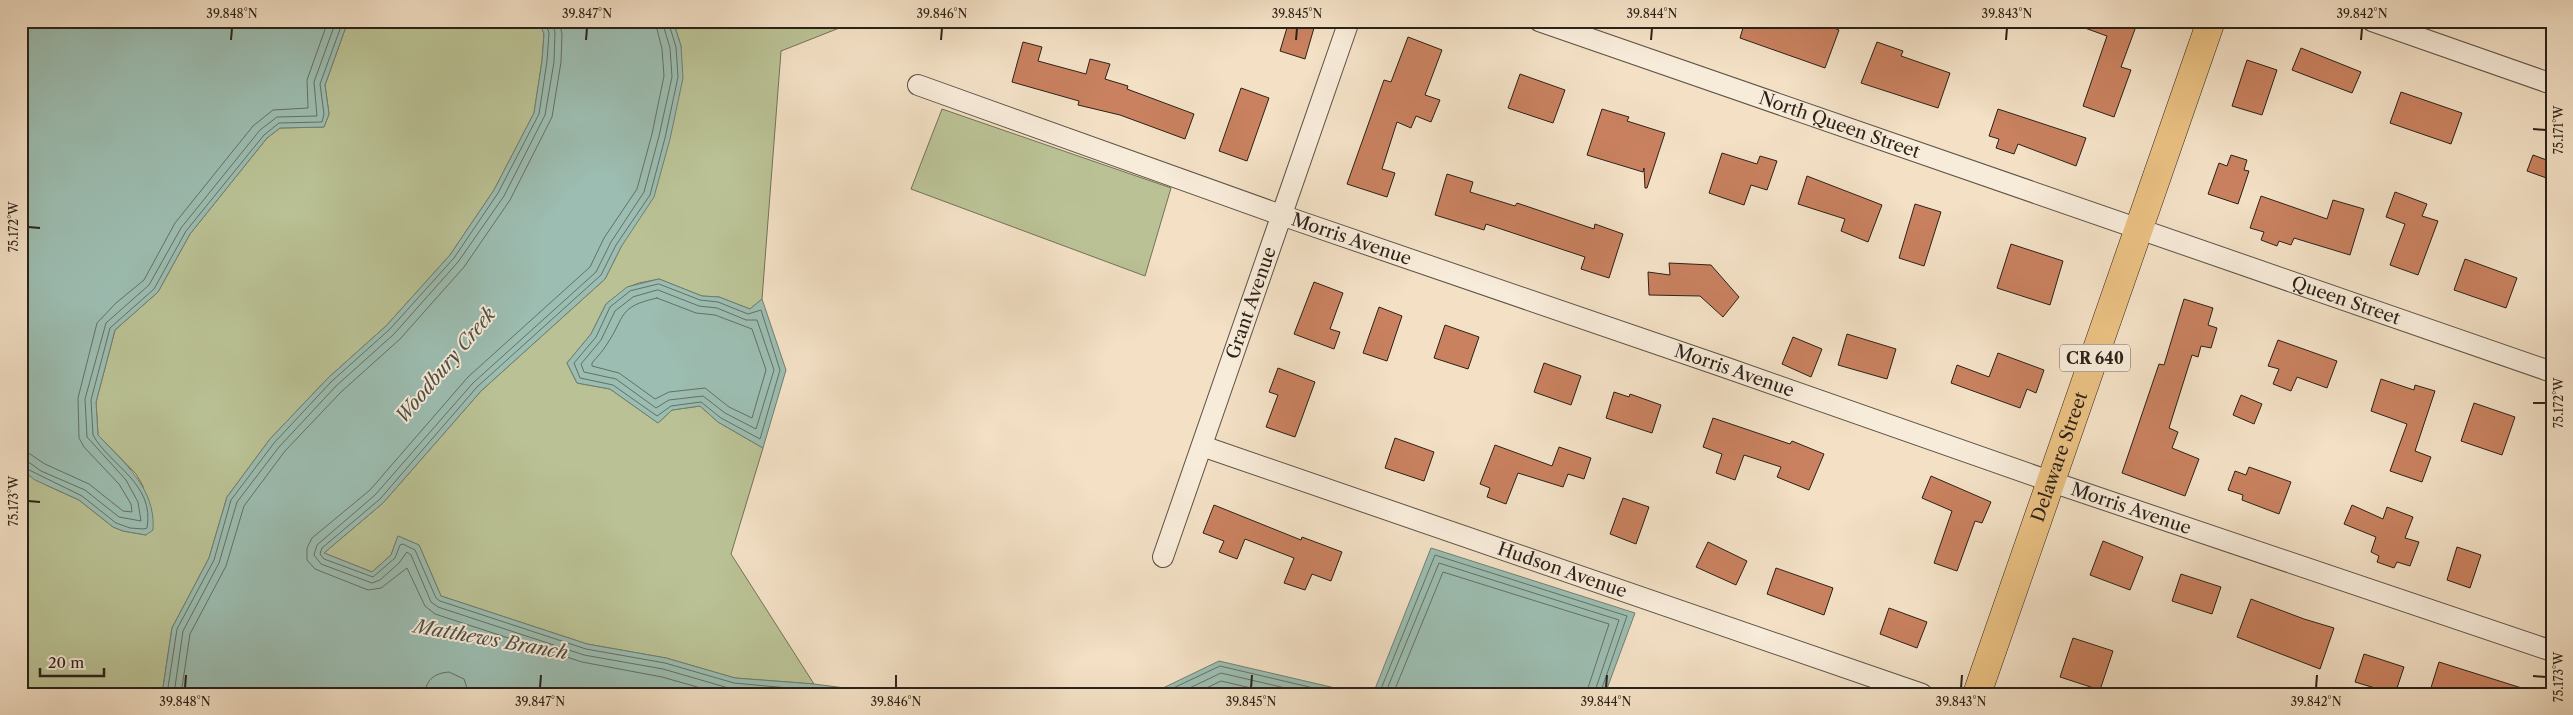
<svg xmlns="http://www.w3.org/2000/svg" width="2573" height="715" viewBox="0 0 2573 715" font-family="'Libre Caslon Text',serif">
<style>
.green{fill:#bac295;stroke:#727257}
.water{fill:#9cbdb1;stroke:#6f7f74}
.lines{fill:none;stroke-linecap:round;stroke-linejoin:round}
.shore{stroke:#647065;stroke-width:1}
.building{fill:#c9815f;stroke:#2b2219}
.street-casing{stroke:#5d5244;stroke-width:22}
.primary-casing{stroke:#2b2219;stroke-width:29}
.street{stroke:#f7ebd9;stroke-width:20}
.primary{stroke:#eac082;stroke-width:28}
.ticks{fill:none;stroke:#2b2219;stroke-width:2}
.labels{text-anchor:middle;stroke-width:4;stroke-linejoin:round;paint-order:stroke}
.shield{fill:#f7ebd9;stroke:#685e53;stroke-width:1}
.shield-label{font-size:16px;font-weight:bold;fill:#2b2219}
.street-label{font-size:18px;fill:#2b2219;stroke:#f7ebd9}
.water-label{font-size:19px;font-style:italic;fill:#4d5047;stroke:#f7ebd9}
.neatline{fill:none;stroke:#2b2219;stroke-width:2}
.ticks-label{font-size:12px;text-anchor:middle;fill:#2b2219}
</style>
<rect width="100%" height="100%" fill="#f3e0c5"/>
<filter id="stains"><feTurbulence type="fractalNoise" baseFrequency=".004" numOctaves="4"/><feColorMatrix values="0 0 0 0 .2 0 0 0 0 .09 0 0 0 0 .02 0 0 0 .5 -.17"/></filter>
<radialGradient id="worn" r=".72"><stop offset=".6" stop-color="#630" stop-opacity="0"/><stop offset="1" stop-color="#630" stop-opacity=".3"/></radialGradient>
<g class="green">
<path d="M348,21H539L544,33L542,61L534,113L494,190L450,255L386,326L328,378L270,439L227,497L209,558L172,628L162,694H21V469L48,486L79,500L113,527L123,531L146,535L143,486L136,474L98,435L96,402L115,330L158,292L190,234L267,138L280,128L324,127L329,114L325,85Z"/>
<path d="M673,21H857L781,51L762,299L750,309L719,297L702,296L659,279L639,283L628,287L606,304L591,334L567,363L577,383L610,389L658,423L672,410L700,406L718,422L763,448L731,554L814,684L735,678L666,658L587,644L441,596L419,545L398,536L391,555L372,572L324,553L383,503L481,391L605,279L621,247L681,46Z"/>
<path d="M942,109L1171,188L1145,276L911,189Z"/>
</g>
<g class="water">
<path d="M21,21H348L325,85L329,114L324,127L280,128L267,138L190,234L158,292L115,330L96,402L98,435C124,463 156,488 153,530L146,535L123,531L113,527L79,500L35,480L21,469Z"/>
<path d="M539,21H673L681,46L683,78L670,139L654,197L621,247L605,279L481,391L383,503L324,553L372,572L391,555L398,536L419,545L441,596L587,644L666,658L735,678L814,684L892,694H452L450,691L402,694H162L172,628L209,558L227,497L270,439L328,378L386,326L450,255L494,190L534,113L542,61L544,34Z"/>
<path d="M659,279L702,296L719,297L750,309L762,299L786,370L763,448L718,422L700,406L672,410L658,423L610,389L577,383L567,363L591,334L606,304L627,287Z"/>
<path d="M1431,548L1635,613L1605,694H1373Z"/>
<path d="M1219,661L1361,694H1163V688Z"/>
</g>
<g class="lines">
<g class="shore">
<path d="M655,21L662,49L664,76L652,134L637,189L604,238L590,267L468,377L370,490L312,538L307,548V560L315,569L368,590L381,588L407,568L425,606L435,614L582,662L662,677L722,694"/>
<path d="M662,21L670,48L672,77L659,136L644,192L611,242L596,272L473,383L375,495L317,545L314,555L321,564L372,583L380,580L399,563L407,552L411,555L431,602L438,607L584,655L663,669L732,689L798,694"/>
<path d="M668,21L676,47L678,77L665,138L650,195L616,245L601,275L477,387L380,499L322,548L320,554L324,559L373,577L395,558L400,545L403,544L415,550L436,598L440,601L586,649L665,663L734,683L853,694"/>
<path d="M659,284L700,300L718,302L748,314L761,310L780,370L760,439L721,418L701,402L671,406L657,416L613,385L580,378L574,363L596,337L610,307L630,291Z"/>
<path d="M658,290L699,306L717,308L746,320H757L774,370L756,429L725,413L703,396L669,400L656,408L616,379L584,372L581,364L601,340L615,311L633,297Z"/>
<path d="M657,298L696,313L715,315L752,329L766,370L752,418L729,407L705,388L669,392L655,399L619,373L592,366V363C597,357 603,351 607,344C626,316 617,307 657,298Z"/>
<path d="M21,452L30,454L45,464L89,484L123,511L132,512L131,504L119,484L84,447L79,438L78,398L97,323L116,303L144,280L175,223L253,126L273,110L308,108L307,80L328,21"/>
<path d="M21,460L27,461L41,471L85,490L119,517L141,521L138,502L126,480L87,437L85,399L106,323L149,285L181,228L260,130L277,117L317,116L314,82L336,21"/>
<path d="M21,466L82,496L116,523L130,528L144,529L147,528C155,483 110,466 93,435L91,400L110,328L154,289L186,231L264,135L279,123L322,122L324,114L320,84L343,21"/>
<path d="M167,694L177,629L214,560L231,500L274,443L331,382L390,329L454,258L498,193L539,114L547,61L549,33L545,21"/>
<path d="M174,694L183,631L219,563L237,502L279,447L336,386L394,334L458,262L504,196L545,115L554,62L555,32L551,21"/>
<path d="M181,694L190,634L226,566L244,506L285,451L341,392L400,339L464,267L510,200L552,117L561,62L562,34L559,21"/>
<path d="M425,694C426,679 435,673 449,672L464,679L469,694"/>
<path d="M1168,694L1169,690L1220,666L1339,694"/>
<path d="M1177,694L1221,673L1311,694"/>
<path d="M1194,694L1221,681L1277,694"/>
<path d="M1379,694L1435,555L1627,616L1600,694"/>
<path d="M1385,694L1439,563L1619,620L1594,694"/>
<path d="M1393,694L1443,572L1609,624L1586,694"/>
</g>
</g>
<g class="building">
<path d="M1289,21H1316L1305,59L1280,51Z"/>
<path d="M1745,21H1817L1839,30L1825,68L1740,38Z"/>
<path d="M2072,21H2138L2121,67L2131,70L2114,117L2083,106L2107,36L2071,23Z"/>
<path d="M1408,37L1442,50L1425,95L1440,100L1431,122L1416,116L1411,128L1397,122L1382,169L1395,173L1387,197L1347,184L1384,80L1391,82Z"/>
<path d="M1023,42L1042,47L1038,61L1086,74L1090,59L1110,64L1105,79L1128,86L1127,89L1194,114L1185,139L1120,115L1078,105L1079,101L1012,82Z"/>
<path d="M1877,42L1903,51L1901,56L1950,73L1938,108L1861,83Z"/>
<path d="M2301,48L2361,72L2352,93L2292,70Z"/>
<path d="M2247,60L2277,70L2262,115L2232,106Z"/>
<path d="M1520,74L1565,90L1553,123L1508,108Z"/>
<path d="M1241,88L1269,98L1247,161L1219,151Z"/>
<path d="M2401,92L2462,113L2451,144L2390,123Z"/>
<path d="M1602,109L1629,117L1627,121L1665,133L1647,188H1645L1644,168L1643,172L1587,155Z"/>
<path d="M1998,109L2086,138L2076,166L2018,144L2014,154L1996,148L1999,139L1989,136Z"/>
<path d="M1722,153L1757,164L1760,156L1777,161L1767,190L1751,185L1744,205L1709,193Z"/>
<path d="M2231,155L2247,160L2244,170L2249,171L2238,204L2208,194L2219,163L2227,166Z"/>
<path d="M2533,155L2552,162V180L2527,171Z"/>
<path d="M1447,174L1473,182L1470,192L1515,206L1517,203L1594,229L1595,224L1623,234L1609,278L1581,269L1585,257L1486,224L1484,230L1435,215Z"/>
<path d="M1807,176L1882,205L1868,242L1841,231L1845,219L1798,204Z"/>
<path d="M2395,192L2427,204L2422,216L2438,221L2418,275L2390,265L2405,224L2386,217Z"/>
<path d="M2261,196L2327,219L2333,200L2364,209L2350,255L2294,238L2291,245L2279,241L2277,246L2261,240L2264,232L2250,228Z"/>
<path d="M1915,204L1941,212L1924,266L1899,258Z"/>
<path d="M2011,244L2063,261L2050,305L1997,288Z"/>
<path d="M2465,259L2517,278L2506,308L2454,290Z"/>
<path d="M1669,263L1711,265L1739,297L1723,317L1700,296L1649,295L1648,272L1670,275Z"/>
<path d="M1314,282L1343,293L1330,329L1340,332L1334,349L1294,334Z"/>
<path d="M2184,299L2213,308L2208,325L2217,328L2211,348L2201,346L2198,357L2192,355L2169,428L2178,432L2172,448L2199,459L2185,496L2122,473L2159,364L2164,365Z"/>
<path d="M1379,307L1402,316L1387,361L1363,353Z"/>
<path d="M1445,325L1479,337L1468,369L1434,358Z"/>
<path d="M1847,334L1896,349L1887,379L1838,365Z"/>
<path d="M1793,337L1822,349L1811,377L1782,364Z"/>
<path d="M2278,340L2337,361L2327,388L2297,377L2291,391L2273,384L2279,369L2268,366Z"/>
<path d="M1998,353L2044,370L2036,393L2027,389L2020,408L1951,383L1957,365L1989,377Z"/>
<path d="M1544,363L1581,376L1571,405L1534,392Z"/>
<path d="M1278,368L1315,382L1295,437L1266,427L1278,395L1269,392Z"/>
<path d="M2381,379L2414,390L2415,385L2435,391L2415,451L2431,457L2422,482L2390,471L2407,424L2371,411Z"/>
<path d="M1614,392L1629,397L1630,394L1661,405L1652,433L1606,418Z"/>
<path d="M2241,395L2262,404L2254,424L2233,415Z"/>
<path d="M2474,403L2515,417L2502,455L2461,441Z"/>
<path d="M1713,418L1790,444L1792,441L1824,454L1809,490L1777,477L1781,467L1744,455L1735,480L1716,473L1722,454L1703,447Z"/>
<path d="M1395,438L1434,452L1424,481L1385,468Z"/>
<path d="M1495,445L1552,466L1559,447L1591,458L1584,479L1568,474L1563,487L1518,473L1506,504L1487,497L1490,488L1480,484Z"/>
<path d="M2249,467L2291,482L2279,514L2242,500L2243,495L2228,490L2235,471L2246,475Z"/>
<path d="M1931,476L1991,502L1982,523L1975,521L1957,571L1934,563L1952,511L1922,498Z"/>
<path d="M1623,498L1649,507L1636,544L1610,534Z"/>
<path d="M1214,505L1301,540L1302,537L1342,552L1331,581L1312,574L1305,590L1284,583L1294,558L1245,539L1237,559L1219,552L1224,541L1203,533Z"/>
<path d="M2352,505L2383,519L2387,507L2413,517L2405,538L2419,542L2410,566L2397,562L2394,568L2377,562L2379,556L2371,552L2376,537L2344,524Z"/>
<path d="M2103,541L2143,557L2130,590L2090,575Z"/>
<path d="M1708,542L1747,561L1736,585L1696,567Z"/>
<path d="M2457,547L2481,555L2470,588L2447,580Z"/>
<path d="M1776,568L1833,588L1824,615L1767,594Z"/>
<path d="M2181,574L2221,587L2212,614L2172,601Z"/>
<path d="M2251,599L2304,619L2334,628L2320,669L2237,637Z"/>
<path d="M1889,608L1927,622L1917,648L1880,634Z"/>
<path d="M2073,638L2113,651L2100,690L2060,677Z"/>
<path d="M2364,654L2404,667L2395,694L2355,682Z"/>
<path d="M2439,662L2528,690L2527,694H2429Z"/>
</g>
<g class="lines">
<defs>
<g id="street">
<path id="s1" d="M1539,21L2552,372"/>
<path d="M2372,21L2552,84"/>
<path id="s2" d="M918,85L1281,215L1727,368L2052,482L2552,651"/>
<path id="s3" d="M1202,446L1922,694"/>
<path id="s4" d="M1163,557L1349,21"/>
</g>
<g id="primary">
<path id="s5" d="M1977,694L2211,21"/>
</g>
</defs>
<use href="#street" class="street-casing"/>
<use href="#primary" class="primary-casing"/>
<use href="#street" class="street"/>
<use href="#primary" class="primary"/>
</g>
<path class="ticks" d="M231,40L232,28M586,40L587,28M941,40L942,28M1296,40L1297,28M1651,40L1652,28M2006,40L2007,28M2361,40L2362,28M2533,129L2546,130M28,227L40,228M2533,403H2546M28,501L40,502M2533,676L2546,677M185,688L186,675M540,688L541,675M896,688V675M1251,688L1252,675M1606,688L1607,675M1961,688L1962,675M2316,688L2317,675"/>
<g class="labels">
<rect class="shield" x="2060" y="344.5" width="70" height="27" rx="4"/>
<g class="shield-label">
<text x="2095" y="364">CR 640</text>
</g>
<g class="street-label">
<text dy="6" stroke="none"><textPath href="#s1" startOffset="318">North Queen Street</textPath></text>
<text dy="6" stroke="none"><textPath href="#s2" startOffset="460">Morris Avenue</textPath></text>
<text dy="6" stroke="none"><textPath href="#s1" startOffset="854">Queen Street</textPath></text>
<text dy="6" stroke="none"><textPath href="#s4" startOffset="269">Grant Avenue</textPath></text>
<text dy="6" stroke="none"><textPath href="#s2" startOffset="865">Morris Avenue</textPath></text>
<text dy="6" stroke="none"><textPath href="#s5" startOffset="251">Delaware Street</textPath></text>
<text dy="6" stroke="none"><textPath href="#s2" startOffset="1285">Morris Avenue</textPath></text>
<text dy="6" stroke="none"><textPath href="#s3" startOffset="381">Hudson Avenue</textPath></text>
</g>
<g class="water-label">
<text transform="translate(445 365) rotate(-50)" y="7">Woodbury Creek</text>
<text transform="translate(491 639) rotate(10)" y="7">Matthews Branch</text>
</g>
</g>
<rect width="2573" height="715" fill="none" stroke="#f3e0c5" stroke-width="55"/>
<path d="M40 668v8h64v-8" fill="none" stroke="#2b2219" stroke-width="2.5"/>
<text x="48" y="668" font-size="15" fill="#2b2219" stroke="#f7ebd9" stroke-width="4" paint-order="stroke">20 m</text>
<rect x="28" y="28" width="2518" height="660" class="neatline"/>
<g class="ticks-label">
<text x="232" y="18">39.848°N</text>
<text x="587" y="18">39.847°N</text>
<text x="942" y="18">39.846°N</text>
<text x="1297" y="18">39.845°N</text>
<text x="1652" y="18">39.844°N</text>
<text x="2007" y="18">39.843°N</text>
<text x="2362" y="18">39.842°N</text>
<text transform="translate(2559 130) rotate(-90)" y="4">75.171°W</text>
<text transform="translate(14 227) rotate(-90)" y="4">75.172°W</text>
<text transform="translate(2559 403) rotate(-90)" y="4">75.172°W</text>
<text transform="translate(14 501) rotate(-90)" y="4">75.173°W</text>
<text transform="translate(2559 677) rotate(-90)" y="4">75.173°W</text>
<text x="185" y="706">39.848°N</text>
<text x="540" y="706">39.847°N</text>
<text x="896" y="706">39.846°N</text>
<text x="1251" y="706">39.845°N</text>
<text x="1606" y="706">39.844°N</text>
<text x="1961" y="706">39.843°N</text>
<text x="2316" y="706">39.842°N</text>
</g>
<rect width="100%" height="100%" filter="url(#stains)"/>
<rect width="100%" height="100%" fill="url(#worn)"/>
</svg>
